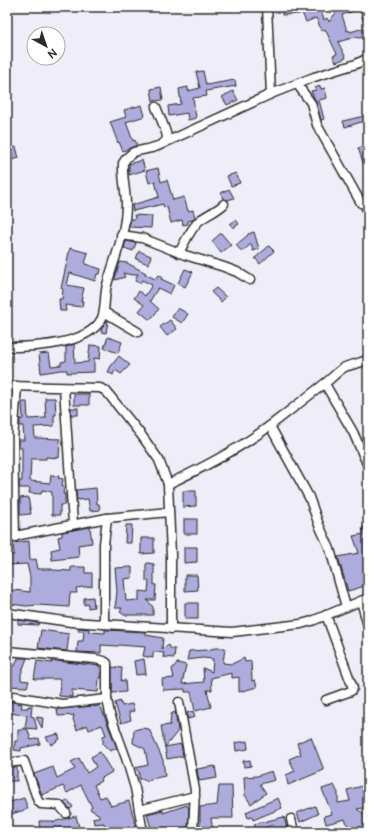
<svg xmlns="http://www.w3.org/2000/svg" width="375" height="839" font-family="'Architects Daughter',sans-serif">
<rect width="100%" height="100%" fill="#efeef8"/>
<filter id="ink" filterUnits="userSpaceOnUse"><feTurbulence type="fractalNoise" baseFrequency=".025" numOctaves="2"/><feDisplacementMap in="SourceGraphic" scale="8" xChannelSelector="R" yChannelSelector="G"/><feConvolveMatrix kernelMatrix="1 2 1 2 8 2 1 2 1" color-interpolation-filters="sRGB"/></filter>
<g filter="url(#ink)">
<g fill="#aeacdd" stroke="#2b2b2b">
<path d="M282,7H300V14L282,15Z"/>
<path d="M320,7L324,20L327,18L329,22L338,10L337,7H359V9L342,15L347,31L349,30L350,32L364,28L366,36L359,38L355,37L338,42L346,58L336,62L333,56L337,54L325,29L322,31L316,18L306,22L302,13Z"/>
<path d="M203,71L206,85L235,80L236,86L206,91L207,96L193,98L196,118L188,120L187,113L169,116L168,106L181,104L179,89L188,87V91L200,88L196,72Z"/>
<path d="M320,86L321,89L325,88L327,98L319,100L324,119L321,120L316,102L311,91L316,90L315,88Z"/>
<path d="M161,87L163,100L153,101L151,89Z"/>
<path d="M233,91L238,100L227,105L222,97Z"/>
<path d="M142,105L145,116L126,122L133,141L135,140L137,145L123,151L119,142L118,143L110,122L126,117L124,110Z"/>
<path d="M368,115V120L345,127L343,121Z"/>
<path d="M368,145V164L364,165L358,148Z"/>
<path d="M16,147L19,158L11,160L9,149Z"/>
<path d="M142,160L145,170L129,175V164Z"/>
<path d="M158,168L161,182L167,180L173,200L184,197L188,211L193,210L195,217L192,220L188,221V224L183,225L182,220L171,223L167,207L164,208L163,204L133,211L132,205L159,197L155,181L149,183L146,171Z"/>
<path d="M236,173L240,183L231,186L227,176Z"/>
<path d="M229,189L234,198L228,200L223,199L221,193Z"/>
<path d="M134,215L152,216L151,228L129,227L131,219H135Z"/>
<path d="M236,220L239,224L233,228L230,224Z"/>
<path d="M254,232L259,249L253,251L251,244L242,252L236,245L248,235V234Z"/>
<path d="M221,233L231,245L221,253L212,241Z"/>
<path d="M126,241L136,243L133,251L124,248Z"/>
<path d="M269,246L274,251L260,264L255,258Z"/>
<path d="M70,248L88,253L85,264L101,269L100,274H97L95,281L70,273L67,285L84,288L81,301H83L82,307L65,305L66,311H60L59,299H62L63,289L61,288Z"/>
<path d="M139,251L151,256L148,264L136,259Z"/>
<path d="M120,262L127,263L146,273L145,274L155,279L158,275L162,277L161,279L174,285L170,294L158,288L150,301L159,309L150,320L139,311L144,305L134,298L139,291L145,296L152,285L142,280L140,283L135,281L138,274L132,275L123,273L125,277L115,280V278Z"/>
<path d="M185,269L193,272L185,287L178,283Z"/>
<path d="M216,288L226,297L221,302L211,292Z"/>
<path d="M178,308L188,314L182,323L172,317Z"/>
<path d="M170,320L177,329L167,336L160,327Z"/>
<path d="M106,321H108L106,333L101,332L102,327Z"/>
<path d="M108,337L122,342L118,353L104,348Z"/>
<path d="M74,344L75,363L88,362L90,345L101,346L100,359L94,358V372L67,373V370H61L41,373L39,354L49,353L51,366L61,365V362L66,361V347Z"/>
<path d="M119,356L130,365L121,374L115,370L113,375L108,372L111,366Z"/>
<rect x="74" y="394" width="15" height="11"/>
<path d="M45,398H55L56,415H54V426L34,427L35,438L60,439L59,458L46,457V459H31L30,481L50,483L51,475L59,476L58,478L63,479L62,486L64,487L63,494H65V505H60V515H52V492L42,490L41,494L29,493L30,488H19V481H22V448H19V440H24L23,426H20V419H23L22,402H27L28,419L46,418Z"/>
<rect x="71" y="408" width="7" height="7"/>
<path d="M96,488L97,504H99L100,510L90,511L88,499L77,500L76,490Z"/>
<path d="M183,491H196V506L183,507Z"/>
<path d="M28,497L31,514L20,515V498Z"/>
<rect x="184" y="519" width="13" height="15"/>
<path d="M126,525H132L131,543H125Z"/>
<path d="M368,525V585L348,591L338,557L359,553L353,536L364,534L362,528Z"/>
<path d="M90,527L92,543L78,545L79,557L52,560L51,550L60,548L58,537L62,536V532Z"/>
<path d="M141,538H154V553L141,554Z"/>
<path d="M29,541L30,560L36,559L38,569H52V570L71,571V567H85V573H92V586L76,588L77,593H70L69,607L38,605L26,606L11,604L13,590L30,592V577L27,564L7,565V555H14L13,543Z"/>
<path d="M184,547H197V562L184,563Z"/>
<path d="M148,563L154,564V585H156L155,600H147L153,607V615H124L120,612L122,608H115L117,591L115,568L132,567V578L124,579L126,601L139,600V591L148,592L149,581H146V564Z"/>
<path d="M185,575H197L198,590L185,591Z"/>
<path d="M93,597L94,607L88,608V604L84,605V598Z"/>
<rect x="185" y="603" width="13" height="16"/>
<path d="M18,620L39,623L38,625L18,624Z"/>
<path d="M79,628L89,629V632L105,633V630L146,632V635L163,638L162,649L169,645L171,649H175L174,658L163,657L164,653L153,652V658L143,656L145,647L119,645L118,646L101,645V653L77,652L78,641H83L84,631H78Z"/>
<path d="M41,630L69,634L67,651L38,648Z"/>
<path d="M215,648H225L223,663L232,664L244,658L245,662L251,661L252,681L255,680L257,687L239,692V677L232,678V673L211,678L212,690H207L211,707L195,711L191,692H185V689L163,690L162,679L174,678L172,669L177,663L186,665L182,684L204,682L203,668L212,672L213,659L202,658L187,660L189,651L207,650Z"/>
<path d="M18,658H27L21,674V680L29,681L27,687L7,686V666H15Z"/>
<path d="M144,659L146,674L136,675L134,661Z"/>
<path d="M37,661L52,663V661H57L100,666L101,678H99L98,692L72,690V697L59,696L60,679H34Z"/>
<path d="M112,667L122,668L121,681L125,680L126,692L112,693Z"/>
<path d="M7,701L22,704L21,708H28V706H32L31,716L34,717L37,729L25,728L27,715L7,713Z"/>
<path d="M120,701L122,706L132,704L134,711L129,712L131,720L121,723L115,703Z"/>
<path d="M100,705L117,748L110,751L103,744V736L106,735L102,725L89,730L87,725L77,730L73,719L74,715L58,716L57,709L94,706L95,707Z"/>
<path d="M193,711L195,717L188,719L187,713Z"/>
<path d="M175,712L178,731L165,747L181,744L183,756L167,759L161,726L170,725L171,714Z"/>
<path d="M36,717L43,718L42,728Z"/>
<path d="M23,728L28,730L31,740L39,738L40,744L21,748V751L14,750L15,741H18V730H23Z"/>
<path d="M142,728L149,729L163,760L165,776L151,779L147,781L144,779H139V772L135,768L148,765L145,749L133,743L134,730Z"/>
<path d="M58,734L60,739L51,745L46,737Z"/>
<path d="M311,737L324,770L288,785L286,775L295,771L289,759L301,754L297,743Z"/>
<path d="M247,741L248,749L236,751L235,743Z"/>
<path d="M100,752L112,772L100,779L101,781L94,785L100,798L106,796L111,806L129,801L136,826H134L135,832H105L104,823L94,824L93,818L101,816L90,809L92,807L81,785L67,793L63,786L42,795L34,774L53,767L57,778L75,769L71,762L79,758L87,773L96,767L91,757Z"/>
<path d="M250,760L251,766L244,767L243,761Z"/>
<path d="M215,766L217,778L199,781L197,769Z"/>
<path d="M17,767V781H7V768Z"/>
<path d="M272,771L275,780L260,784L266,793L251,804L245,795L244,777L257,776Z"/>
<path d="M334,785L338,793V803L350,801L347,790L366,785L368,795V807L357,809L368,817V832H350L345,819L326,824L324,816L332,814L322,789Z"/>
<path d="M219,786H232L233,818H211L213,832H200V807L217,805Z"/>
<path d="M24,798L28,809L8,815L7,803Z"/>
<path d="M278,798L282,808L253,820L252,817L248,818L246,812Z"/>
<path d="M68,800L73,807L70,809L64,803Z"/>
<path d="M187,805L189,809L188,827L182,829V832H154L153,828H151L147,814L163,810V813Z"/>
<path d="M315,806L318,814L300,822L297,813Z"/>
<path d="M76,816L79,827L62,831L63,832H40L39,821H54L53,822Z"/>
<path d="M284,817L288,832H275L273,825L256,830L254,824Z"/>
</g>
<g fill="none" stroke-linecap="round" stroke-linejoin="round">
<defs>
<g id="minor">
<path d="M267,7L271,94"/>
<path d="M364,7L368,19"/>
<path d="M297,84L311,103L317,125L361,203"/>
<path d="M164,143L271,94L314,77L356,64L368,58"/>
<path d="M368,203L366,209L368,213"/>
<path d="M121,235L142,238L185,255L224,267L237,272L250,280"/>
<path d="M179,253C185,242 190,229 200,220C208,214 217,211 224,204"/>
<path d="M104,312L138,332"/>
<path d="M7,347C33,347 89,345 102,318C106,308 104,296 107,285C114,259 126,233 126,205C126,191 122,177 123,163C126,158 129,155 134,152C142,149 167,148 167,137C166,129 159,115 156,107"/>
<path d="M325,384L353,432L368,466"/>
<path d="M7,386L100,388L106,391L142,436L159,460L168,484L171,555V629"/>
<path d="M64,388L73,524"/>
<path d="M270,426L309,497L319,525L330,549L346,607"/>
<path d="M168,484C205,467 239,449 271,425C289,411 306,398 324,384C331,379 336,373 343,368C351,364 360,364 368,359"/>
<path d="M15,537L13,440L17,386"/>
<path d="M7,539L20,535L107,518L169,512"/>
<path d="M361,601L368,626"/>
<path d="M7,613L71,622L232,632L301,624L312,621L368,598"/>
<path d="M326,615L353,688L351,691L326,700"/>
<path d="M104,624V544L107,518"/>
<path d="M7,651L95,659L104,661L107,663V699L110,714L127,761L135,788L143,832"/>
<path d="M7,695L62,704L107,699"/>
<path d="M179,702L195,790L193,832"/>
<path d="M7,763L24,761L38,801L41,804L59,805L66,813"/>
<path d="M139,810L195,796"/>
<path d="M291,819L294,832"/>
</g>
</defs>
<use href="#minor" stroke="#2b2b2b" stroke-width="11"/>
<use href="#minor" stroke="#fff" stroke-width="8"/>
</g>
</g>
<rect width="375" height="839" fill="none" stroke="#fff" stroke-width="24"/>
<rect x="12" y="12" width="351" height="815" fill="none" stroke="#2b2b2b" stroke-width="1.5" filter="url(#ink)"/>
<g transform="translate(46 46) rotate(140)"><circle r="19" fill="#ffffff" stroke="#aaaaaa"/>
<path d="M0-3L7 15L0 10L-7 15Z" fill="#2b2b2b"/>
<text y="-6" font-size="11" font-weight="bold" text-anchor="middle" fill="#2b2b2b">N</text>
</g>
</svg>
